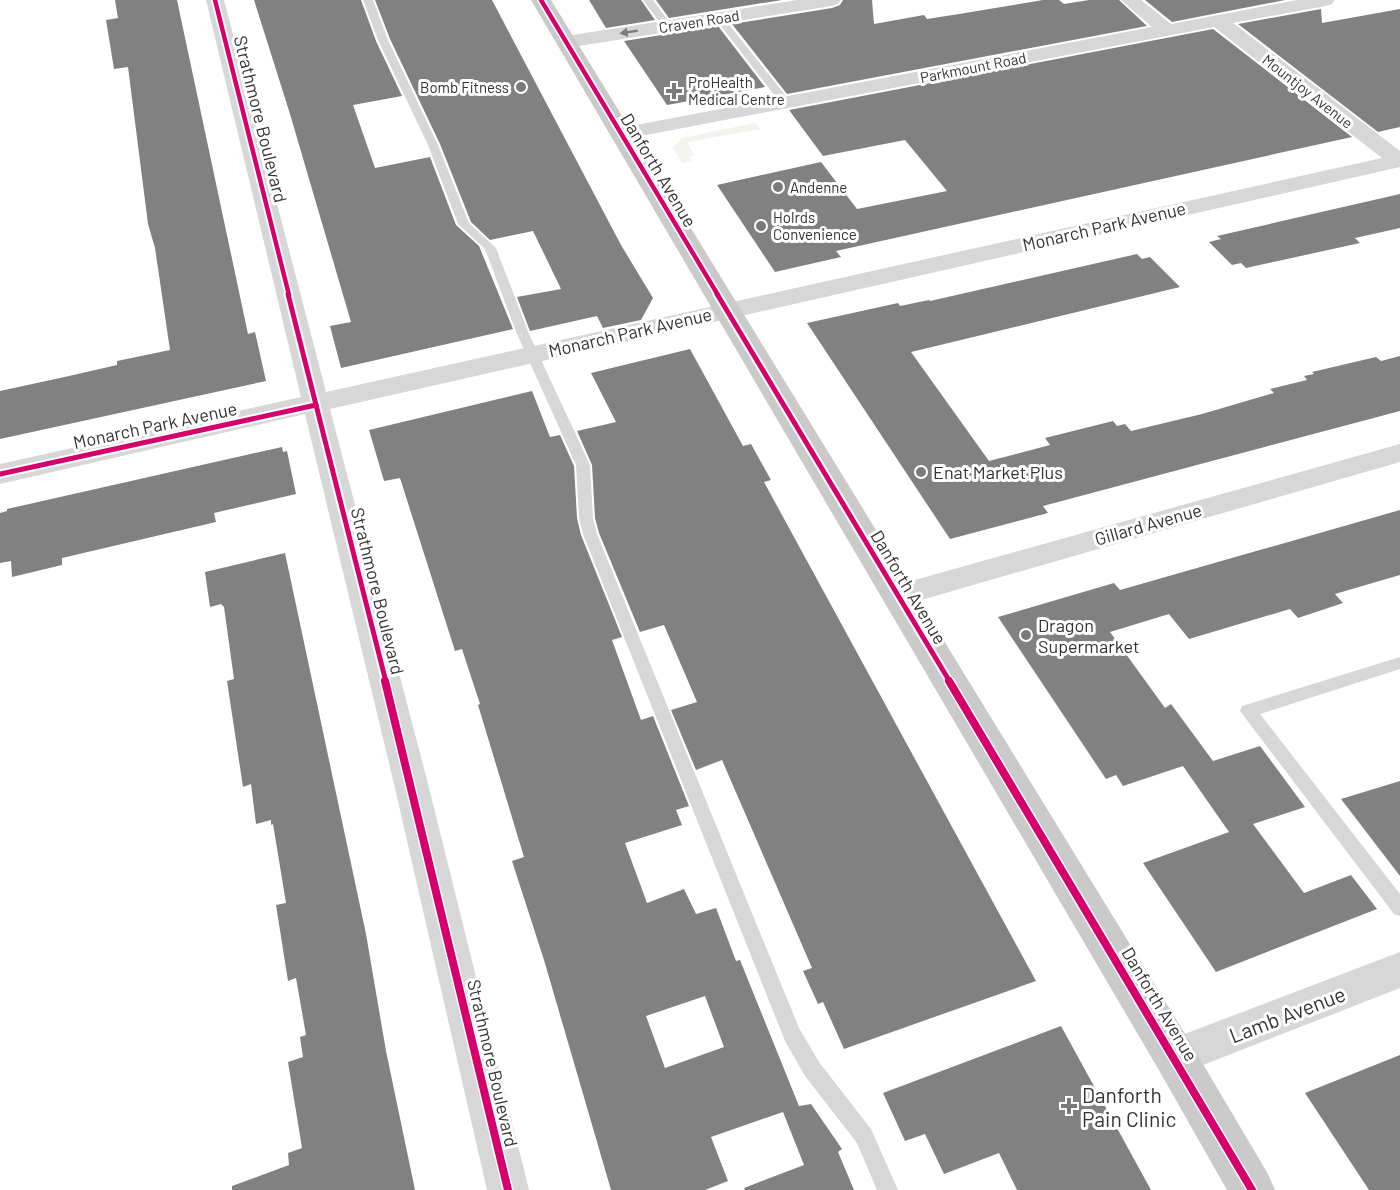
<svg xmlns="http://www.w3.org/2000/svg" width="1400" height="1190" font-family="Barlow,sans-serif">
<rect width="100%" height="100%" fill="#fff"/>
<path fill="#f1f5ed" d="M755,123L761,129L687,142L694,155L689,156L691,161L682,163L673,147L682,138Z"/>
<g fill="#818181" fill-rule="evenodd">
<path d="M115,0H177L248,334L255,332L266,381L0,439V391L69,376L117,365V361L170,350L155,248L148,224L128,67L114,69L106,20L118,18Z"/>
<path d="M254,0H361L376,41L402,96L353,105L375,168L430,157L456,225L479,246L513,329L341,368L330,326L351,322L290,114Z"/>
<path d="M375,0H492L621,245L653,298L641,320L603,328L597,316L530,331L517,297L561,289L533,231L490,240L471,222L440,144L390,39Z"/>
<path d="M589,0H641L655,20L606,28Z"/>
<path d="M656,0H782L669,18Z"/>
<path d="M843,0H872L874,24L924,15L927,19L959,14L1043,0H1059L1064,4L1089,0H1119L1147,26L787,94L732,24L832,8L840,5Z"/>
<path d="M1145,0H1285L1172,22Z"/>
<path d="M1321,9L1322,23L1400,9V127L1378,132L1238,24Z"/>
<path d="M718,26L765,87L667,105L624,41Z"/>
<path d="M1213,29L1352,137L836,251L841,257L775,272L717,185L821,162L857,209L947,191L905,140L823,156L789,110Z"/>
<path d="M1400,194V228L1355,238L1360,243L1246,268L1241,263L1232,265L1209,242L1221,239L1217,236Z"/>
<path d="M1137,254L1142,259L1150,257L1180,287L911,352L989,461L1050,445L1045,438L1113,421L1117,426L1125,424L1131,431L1202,414L1274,393L1270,389L1307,380L1304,376L1314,374L1312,372L1376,357L1381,361L1400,356V411L1043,506L1048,513L950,539L807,323L898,303L900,306L929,300L930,301Z"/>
<path d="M690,349L743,446L751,444L771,480L764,482L1036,981L844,1049L823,1002L818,1004L803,971L812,968L722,760L696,770L671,710L697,702L664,625L640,632L599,533L595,518L592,465L577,431L616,422L591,373Z"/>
<path d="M532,391L550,437L560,435L574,466L577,518L581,535L622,637L612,640L641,720L653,716L689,806L676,810L682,825L625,843L647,903L684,889L696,914L716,908L736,961L740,960L799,1106L811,1104L842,1149L838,1152L854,1190H745L744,1188L804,1165L783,1112L711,1137L728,1181L705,1190H611L544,960L512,861L524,857L478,705L480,704L462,649L455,651L400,478L384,481L369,430ZM705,996L724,1047L665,1068L646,1016Z"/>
<path d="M282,447L283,452L287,451L296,494L214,513L216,522L62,558V565L12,577L11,561L0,563V513L7,511V509Z"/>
<path d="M1400,510V575L1335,594L1343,603L1298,618L1290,609L1189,639L1169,614L1110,632L1165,708L1171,704L1213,761L1260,746L1305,807L1253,824L1304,893L1351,875L1377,909L1216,972L1143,863L1229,832L1183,766L1123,786L1116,775L1106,779L998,617L1114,583L1120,590Z"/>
<path d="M285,553L366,934L386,1051L415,1190H232V1186L289,1165L288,1153L302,1148L288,1062L303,1057L300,1037L306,1035L296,978L288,981L276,905L286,903L273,824L271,825V820L256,824L251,784L243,787L227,681L234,679L224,607L221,604L210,607L205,572Z"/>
<path d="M1400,781V876L1341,799Z"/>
<path d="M1061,1026L1151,1190H1017L999,1153L944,1174L925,1134L905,1141L883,1093Z"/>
<path d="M1400,1055V1190H1369L1305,1093Z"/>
</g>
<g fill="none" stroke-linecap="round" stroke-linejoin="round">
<g fill="#d7d7d7" fill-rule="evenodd">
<path d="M363,0H373L388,40L438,145L469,223L496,248L529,334L590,465L593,518L597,534L799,1028L819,1062L871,1129L898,1190H877L857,1143L805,1076L785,1041L583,534L579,518L576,465L517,334L485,249L458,224L428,145L378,40Z"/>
<path d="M643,0H653L672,26L670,28H664Z"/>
<path d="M717,17H723L790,101V105H782L717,21Z"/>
<path d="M1400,657V669L1260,714L1400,894V916L1394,914L1240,711L1242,706Z"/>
</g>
<g fill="#d7d7d7" fill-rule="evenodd">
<path d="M206,0H224L326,392L1382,158L1214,27L620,140L613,138L610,134L613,130L620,128L1152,27L1121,0H1141L1171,24L1297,0H1335L1332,4L1326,6L1233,23L1400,151V167L330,409L428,784L529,1190H487L394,784L305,414L0,484V464L301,397Z"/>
<path d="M797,0H841L838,4L832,6L566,48L559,46L556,42L559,38L566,36Z"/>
<path d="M1400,444V462L897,607L886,604L882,596L886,588L897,585Z"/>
<path d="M1400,952V988L1175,1076L1161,1071L1155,1057L1161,1043Z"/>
</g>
<path fill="#cacaca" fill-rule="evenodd" d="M531,0H551L1190,1042L1268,1174L1275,1190H1227L1160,1072Z"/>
<defs>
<g id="cycleway-far2">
<path d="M215,0L289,295"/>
<path d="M541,0L718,295"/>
</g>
<g id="cycleway-far1">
<path d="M288,294L386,682"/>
<path d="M717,294L950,682"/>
<path d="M0,474L316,405"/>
</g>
<g id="cycleway">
<path d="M385,681L508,1190"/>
<path d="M949,681L1252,1190"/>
</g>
</defs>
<use href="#cycleway-far2" stroke="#fff" stroke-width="8"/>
<use href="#cycleway-far1" stroke="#fff" stroke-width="9"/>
<use href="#cycleway" stroke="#fff" stroke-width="11"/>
<use href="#cycleway-far2" stroke="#d6006c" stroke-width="4.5"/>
<use href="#cycleway-far1" stroke="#d6006c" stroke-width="5"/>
<use href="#cycleway" stroke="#d6006c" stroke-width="8"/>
</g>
<defs><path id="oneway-solid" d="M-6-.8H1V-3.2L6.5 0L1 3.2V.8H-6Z" transform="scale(1.5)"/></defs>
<use fill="#7d7d7d" href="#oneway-solid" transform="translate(629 32) rotate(171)"/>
<g fill="#7a7a7a" stroke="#fff" stroke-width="2">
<circle cx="521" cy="87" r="6"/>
<path d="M671 82h6v6h6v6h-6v6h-6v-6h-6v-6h6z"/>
<circle cx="778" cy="187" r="6"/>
<circle cx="761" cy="226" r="6"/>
<circle cx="921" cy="472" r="6"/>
<circle cx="1026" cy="635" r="6"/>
<path d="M1066 1097h6v6h6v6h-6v6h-6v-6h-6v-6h6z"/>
</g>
<g text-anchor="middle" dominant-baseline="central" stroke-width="6" stroke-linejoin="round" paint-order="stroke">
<g font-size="15" fill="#333" stroke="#fff">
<text transform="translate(699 21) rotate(-9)">Craven Road</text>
<text transform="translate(973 67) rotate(-11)">Parkmount Road</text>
<text transform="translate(1308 91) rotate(38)">Mountjoy Avenue</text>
</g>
<g font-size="15" fill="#333" stroke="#fff" text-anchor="start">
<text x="688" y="82">ProHealth<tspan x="688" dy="17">Medical Centre</tspan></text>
<text x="509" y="87" text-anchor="end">Bomb Fitness</text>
<text x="790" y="187">Andenne</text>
<text x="773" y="217">Holrds<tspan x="773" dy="17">Convenience</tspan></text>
</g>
<g font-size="18" fill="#333" stroke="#fff">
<text transform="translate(261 119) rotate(76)">Strathmore Boulevard</text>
<text transform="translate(659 170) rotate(59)">Danforth Avenue</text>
<text transform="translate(1104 226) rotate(-13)">Monarch Park Avenue</text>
<text transform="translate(630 332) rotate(-13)">Monarch Park Avenue</text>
<text transform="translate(155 425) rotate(-12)">Monarch Park Avenue</text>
<text transform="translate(1148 524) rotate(-16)">Gillard Avenue</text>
<text transform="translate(909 587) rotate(59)">Danforth Avenue</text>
<text transform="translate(378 591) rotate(76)">Strathmore Boulevard</text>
<text transform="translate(1160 1004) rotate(59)">Danforth Avenue</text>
<text transform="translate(493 1063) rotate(77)">Strathmore Boulevard</text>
</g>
<g font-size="18" fill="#333" stroke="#fff" text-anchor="start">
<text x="933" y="472">Enat Market Plus</text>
<text x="1038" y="625">Dragon<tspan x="1038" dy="21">Supermarket</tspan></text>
</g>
<g font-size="21" fill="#333" stroke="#fff">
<text transform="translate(1287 1014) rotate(-21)">Lamb Avenue</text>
</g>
<g font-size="21" fill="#333" stroke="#fff" text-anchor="start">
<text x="1082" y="1094">Danforth<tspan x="1082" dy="24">Pain Clinic</tspan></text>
</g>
</g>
</svg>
